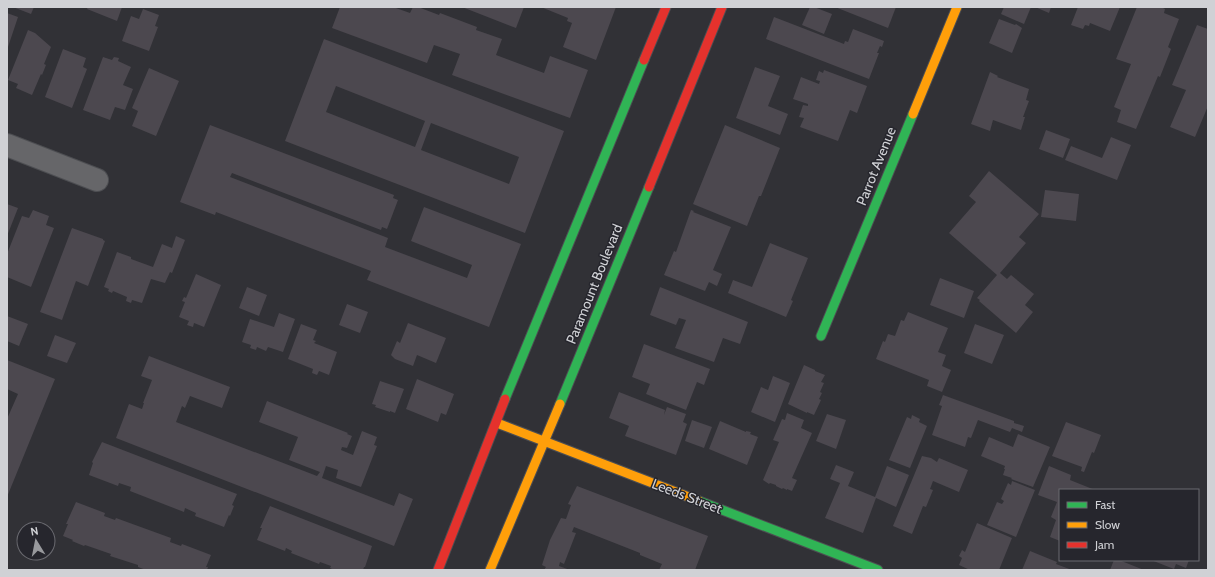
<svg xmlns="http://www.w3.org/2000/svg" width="1215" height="577" font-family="Cabin,sans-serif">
<rect width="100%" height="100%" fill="#313136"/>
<g fill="#4c484f" fill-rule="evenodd">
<path d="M13,7H34L31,14Z"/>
<path d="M88,7H122L117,21L87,9Z"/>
<path d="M340,7H393L410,13L413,7H418L439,15L440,13L477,27L476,30L502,39L496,55L544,73L550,56L588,70L570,118L452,75L460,54L434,45L427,63L332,28Z"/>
<path d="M462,7H524L516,28Z"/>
<path d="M541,7H616L596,60L563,47L572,23L567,21L568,18Z"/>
<path d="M810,7H814L832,14L824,34L802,25Z"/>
<path d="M835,7H896L888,28Z"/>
<path d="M1004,7H1031L1024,24L1001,14Z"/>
<path d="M1035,7H1051L1049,13Z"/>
<path d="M1078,7H1120L1110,31L1090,23L1089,26L1085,25L1083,29L1071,25Z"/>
<path d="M1137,7H1161L1165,9L1164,13L1179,19L1168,47L1171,49L1160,77L1158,76L1136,129L1117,122L1121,110L1114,107L1131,64L1116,59Z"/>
<path d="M143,9L159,15L155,26L158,27L149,51L122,41L131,16L139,19Z"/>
<path d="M7,13L18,17L7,50Z"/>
<path d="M774,17L844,44L845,41L848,42L853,29L884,41L882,47L880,46L877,53H879L869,79L766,39Z"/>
<path d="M999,19L1015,25L1016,24L1022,28L1012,53L989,43Z"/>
<path d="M1197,25L1208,29V106L1195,137L1170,127L1186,90L1172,85Z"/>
<path d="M28,30L35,33L51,47L44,64L46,65L42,75L41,74L32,95L16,88L18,84L8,80Z"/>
<path d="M324,39L564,131L525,233L285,141ZM336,86L425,121L415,147L326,112ZM431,123L519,157L509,184L421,150Z"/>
<path d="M63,49L86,58L83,67L87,69L72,108L45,97Z"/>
<path d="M103,57L112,60L114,57L119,58L118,61L131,67L123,85L133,89L125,110L115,107L110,120L83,110Z"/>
<path d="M755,67L780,76L768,106L788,114L780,135L736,118Z"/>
<path d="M149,68L179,81L156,136L132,126L138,111L132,108Z"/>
<path d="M824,70L867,86L857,113L850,110L838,141L800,127L804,118L799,117L803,105L808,106V104L793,99L801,77L819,84L820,81L816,80L819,71L823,73Z"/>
<path d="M990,72L998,76L997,77L1029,89L1026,100L1029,101L1023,117H1025L1021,130L993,120L990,131L971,124Z"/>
<path d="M210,125L394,195L393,198L398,200L387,229L382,227L381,230L232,173L230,177L388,238L385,247L467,278L472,265L411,241L424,207L521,244L489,327L367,280L371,271L216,212L215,215L180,202Z"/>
<path d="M725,125L780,148L761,196H759L747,226L693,204Z"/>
<path d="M1046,130L1070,139L1063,158L1039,149Z"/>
<path d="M1111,137L1131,145L1117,180L1065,160L1071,146L1102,158Z"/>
<path d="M989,171L1039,214L1019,237L1026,243L1000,273L1007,279L1011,275L1034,294L1025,305L1033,312L1016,333L979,301L980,300L977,298L997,275L949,233L976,202L969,196Z"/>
<path d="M1045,190L1079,194L1076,221L1041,217Z"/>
<path d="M7,204L18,208L7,236Z"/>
<path d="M33,210L49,216L46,225L54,228L31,287L7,277V254L22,216L29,218Z"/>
<path d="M691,210L694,211L693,212L731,227L713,270L722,274L717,286L709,282L705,291L664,275L674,251L676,252Z"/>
<path d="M72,228L103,239V240L105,241L88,286L76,281L62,320L40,312Z"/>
<path d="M176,236L185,240L172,273L170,272L165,283L151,279L142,303L132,300L131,303L126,301L127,297L113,291L112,293L108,291L109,289L104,287L117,252L131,257V259L153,267L162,244L172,248Z"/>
<path d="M770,243L808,258L791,300L793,301L786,317L728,293L733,280L752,287Z"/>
<path d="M196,274L221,285L204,327L194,323L193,327L187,325L189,321L179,317L185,302L182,301L184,297L186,298Z"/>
<path d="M940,278L974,291L964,318L930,305Z"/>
<path d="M247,287L267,295L259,316L239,308Z"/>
<path d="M660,287L748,322L740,344L723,338L714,362L675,348L686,320L679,318L676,325L650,315Z"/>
<path d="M347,304L368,312L360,333L339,325Z"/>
<path d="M908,312L948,328L938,352L946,355L942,366L951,370L942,392L927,386L929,380L876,359L883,341L885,342L888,334L895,336L901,320L904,321Z"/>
<path d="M279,313L295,319L283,352L268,347L266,351L257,347L256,350L250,348L251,345L242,342L250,319L274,327Z"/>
<path d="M7,316L28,324L19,346L7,341Z"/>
<path d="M408,323L446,338L436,363L417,355L413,366L395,359L391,355L397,341L400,343Z"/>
<path d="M301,324L317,330L313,340L316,341L314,343L337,352L329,375L319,371L317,375L312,373L313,369L288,359Z"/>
<path d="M975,324L1004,335L992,364L964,353Z"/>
<path d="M55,335L76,343L67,363L47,356Z"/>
<path d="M644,344L710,369L704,385L697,382L686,410L646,394L650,384L632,377Z"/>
<path d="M149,356L230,387L222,408L190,396L185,408L182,406L176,422L317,476L320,472L289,460L298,437L259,422L267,401L348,433L347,434L352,436L347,448L342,447L341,450L353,455L362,431L377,437L374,445L377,446L361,487L336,478L338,470L326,466L322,478L394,506L399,493L413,499L394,546L116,438L129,404L142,409L144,403H143L152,380L141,376Z"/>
<path d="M7,360L55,379L7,497V419L18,394L7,389Z"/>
<path d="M804,365L815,370V371L825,375L821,382L824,383L820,392L822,393L819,399L821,400L814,415L807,412V413L788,404Z"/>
<path d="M773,376L790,383L775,422L751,412L761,387L768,390Z"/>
<path d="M417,379L454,394L446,415L441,413L438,422L406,409Z"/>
<path d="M380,381L404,389L395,413L390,411V412L375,407L376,405L372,404Z"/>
<path d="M619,392L665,410L664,415L667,407L686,414L683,422L687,424L676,455L625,436L629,426L609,418Z"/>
<path d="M943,395L1014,421V423L1024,426L1022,432L1012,428L1010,432L978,420L971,438L968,437L965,447L932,435L942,406L939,405Z"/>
<path d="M787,413L804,420L801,428L812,433L792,478L797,480L792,491L787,489V490L783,488L782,489L776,486V485L770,483L769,484L763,480L779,442L773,440L782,419L785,420Z"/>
<path d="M827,414L846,420L836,449L816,441Z"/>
<path d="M912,415L920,419L919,422L927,426L910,468L889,460L907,417L911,419Z"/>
<path d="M692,420L712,427L704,448L685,441Z"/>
<path d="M720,421L746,432V431L751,432L750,434L758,437L747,465L709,449Z"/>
<path d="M1066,422L1101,435L1094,453L1092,452L1084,472L1081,471L1082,467L1052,456Z"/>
<path d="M1018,434L1050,447L1033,487L1011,479L1012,478L1003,475L1005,469H1004L1005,466L981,456L989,437L1013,447Z"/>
<path d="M102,442L237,494L232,505L234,506L230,516L229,515L224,527L195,516L196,513L185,508L184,512L130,491L131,487L119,483L118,486L89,475L93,463L92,462Z"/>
<path d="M922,456L931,458L937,462L939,458L968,470L959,492L933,481L930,489L933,490L926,507L923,506L912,534L893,526Z"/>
<path d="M836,465L854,472L848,486L875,497L887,466L909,475L896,507L876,498L863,533L825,518L840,483L830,479Z"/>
<path d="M1049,466L1071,475L1070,480L1095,490H1060V541L1050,537L1056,520L1051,517L1057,502L1038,495Z"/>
<path d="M1012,481L1035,490L1016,537L987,525L997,502L1002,504L1004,501L1001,499L1008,483L1011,485Z"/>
<path d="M577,486L708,536L695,570H659L662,564L640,555V553L574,527L572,532L576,533L564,564L560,562L559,566L570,570H544L546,567L542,565L550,540L561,518L566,519L571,505L568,504Z"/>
<path d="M76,502L105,513L104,516L115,520L116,518L171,538L170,542L181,546L182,544L211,555L206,567H208L207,570H146L138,567V565L110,556L111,554L85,545L84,546L72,541L73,540L63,536L68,524H66Z"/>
<path d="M270,506L372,546L365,567H364L363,570H334L330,568L331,566L320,562L319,564L291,553L292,551L286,548L285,551L257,540L262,528H260Z"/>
<path d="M977,523L1012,538L999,570H970L959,565L962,558L959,556L962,550L965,552Z"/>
<path d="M1030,551L1057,562L1056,564L1072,570H1022Z"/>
<path d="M1114,560H1119L1144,570H1110Z"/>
<path d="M1151,560H1189L1186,568L1176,564L1174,569Z"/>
</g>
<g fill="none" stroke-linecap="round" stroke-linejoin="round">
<defs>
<path id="street" d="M7,145L97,180"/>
<g id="fast">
<path d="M821,336L913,114"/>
<path d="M505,399L644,60"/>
<path d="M560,404L649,187"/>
<path d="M699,501L878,570"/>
</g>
<g id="slow">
<path d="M913,114L957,7"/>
<path d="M497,423L699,501"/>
<path d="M490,570L560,404"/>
</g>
<g id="jam">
<path d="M644,60L666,7"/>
<path d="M649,187L722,7"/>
<path d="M438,570L505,399"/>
</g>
</defs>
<use href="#street" stroke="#4d4e52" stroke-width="24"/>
<use href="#fast" stroke="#4d4e52" stroke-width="11"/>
<use href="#slow" stroke="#4d4e52" stroke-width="11"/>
<use href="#jam" stroke="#4d4e52" stroke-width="11"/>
<use href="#street" stroke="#666669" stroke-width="22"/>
<use href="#fast" stroke="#30b455" stroke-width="9"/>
<use href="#slow" stroke="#ff9f0a" stroke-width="9"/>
<use href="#jam" stroke="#e5322d" stroke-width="9"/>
</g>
<g text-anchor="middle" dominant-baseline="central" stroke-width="3" stroke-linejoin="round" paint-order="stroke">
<g font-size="14" fill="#d0d1d5" stroke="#26262d">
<text transform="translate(876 166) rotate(-68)">Parrot Avenue</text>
<text transform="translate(594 284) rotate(-68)">Paramount Boulevard</text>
<text transform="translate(687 496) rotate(21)">Leeds Street</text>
</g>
</g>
<rect width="1215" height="577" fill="none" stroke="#d0d1d5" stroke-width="16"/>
<rect x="1059" y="489" width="140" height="72" fill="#26262d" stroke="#6a6a70"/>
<rect x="1067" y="502" width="20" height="6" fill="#30b455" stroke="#6a6a70"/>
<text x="1095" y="509" font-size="12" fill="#d0d1d5">Fast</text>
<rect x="1067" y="522" width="20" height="6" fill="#ff9f0a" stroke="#6a6a70"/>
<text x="1095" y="529" font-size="12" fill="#d0d1d5">Slow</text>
<rect x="1067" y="542" width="20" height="6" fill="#e5322d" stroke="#6a6a70"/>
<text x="1095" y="549" font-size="12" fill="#d0d1d5">Jam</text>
<g transform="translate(36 541) rotate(350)"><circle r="19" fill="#26262d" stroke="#6a6a70"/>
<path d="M0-3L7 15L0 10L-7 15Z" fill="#98999d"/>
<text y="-6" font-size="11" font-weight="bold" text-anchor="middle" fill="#d0d1d5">N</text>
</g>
</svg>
